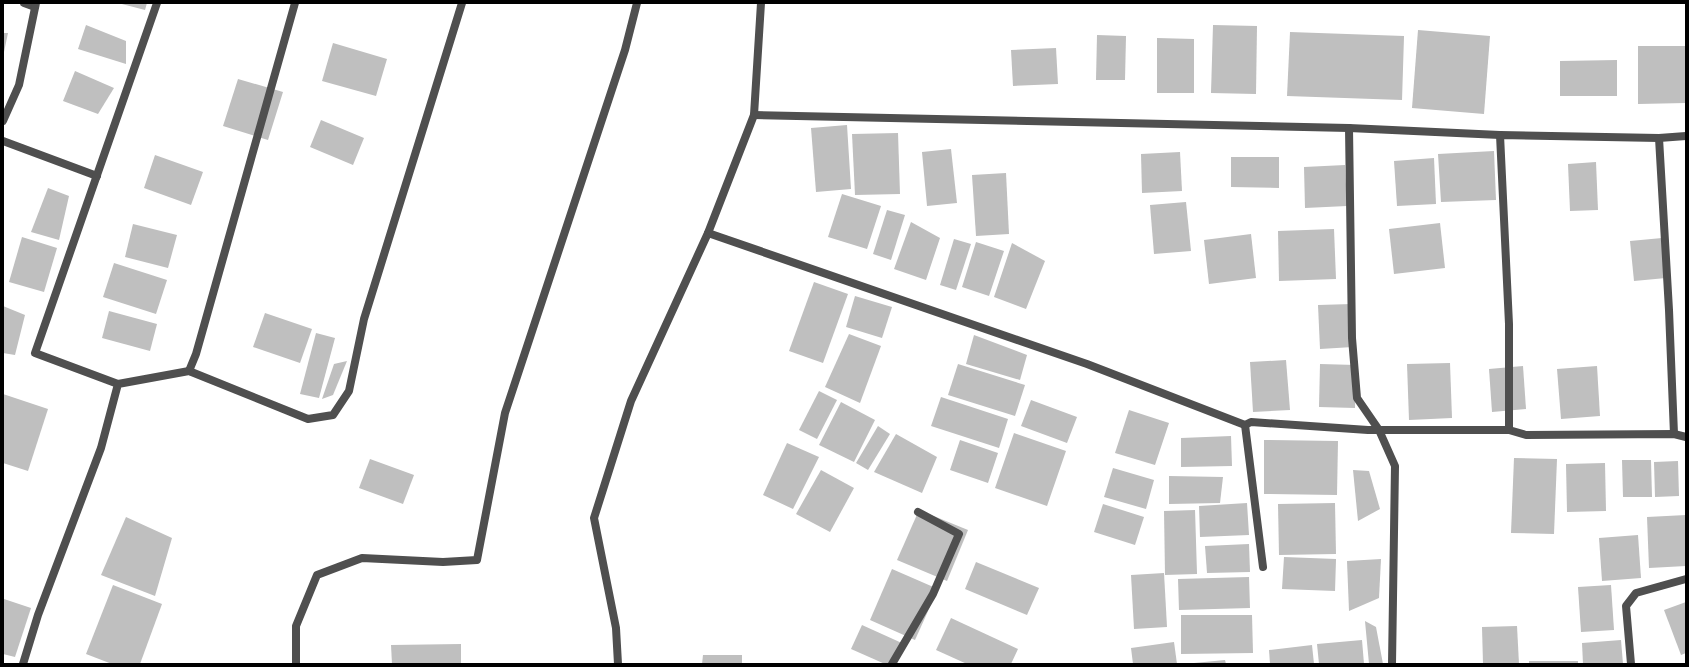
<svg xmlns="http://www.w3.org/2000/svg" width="1689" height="667" font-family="'Nunito Sans',sans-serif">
<rect width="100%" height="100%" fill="#fff"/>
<g fill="#bfbfbf">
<path d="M118,3H147L145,10Z"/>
<path d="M86,25L126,41V64L78,49Z"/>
<path d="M1213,25L1257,26L1256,94L1211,93Z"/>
<path d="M1418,30L1490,36L1484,114L1412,108Z"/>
<path d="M1290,32L1404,36L1402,100L1287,96Z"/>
<path d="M3,33H8L4,52H3Z"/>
<path d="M1097,35L1126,36L1125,80H1096Z"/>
<path d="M1157,38L1194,39V93H1157Z"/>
<path d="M333,43L387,59L376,96L322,81Z"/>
<path d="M1638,46H1686V103L1638,104Z"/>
<path d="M1056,48L1058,84L1013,86L1011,50Z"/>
<path d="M1617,60V96H1560V61Z"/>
<path d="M75,71L114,88L98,114L63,101Z"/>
<path d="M238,79L283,92L268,140L223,126Z"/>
<path d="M321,120L364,138L353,165L310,147Z"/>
<path d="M847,125L851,189L816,192L811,128Z"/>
<path d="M898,133L900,194L855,195L852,134Z"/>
<path d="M951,149L957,203L927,206L922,152Z"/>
<path d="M1494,151L1496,200L1441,202L1438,154Z"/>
<path d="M1180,152L1182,191L1142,193L1141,154Z"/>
<path d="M155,155L203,172L191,205L144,188Z"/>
<path d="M1231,157H1279V188L1231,187Z"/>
<path d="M1434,158L1436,204L1397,206L1394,161Z"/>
<path d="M1596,162L1598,210L1570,211L1568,164Z"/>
<path d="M1345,165L1347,206L1305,208L1304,167Z"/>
<path d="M1006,173L1009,234L976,236L972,175Z"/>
<path d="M48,188L69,196L59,240L31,232Z"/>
<path d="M842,194L881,206L867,249L828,237Z"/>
<path d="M1186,202L1191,251L1154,254L1150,205Z"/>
<path d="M887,210L905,215L891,260L873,254Z"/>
<path d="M911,222L940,238L926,280L894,269Z"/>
<path d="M1440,223L1445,268L1394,274L1389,229Z"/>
<path d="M133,224L177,235L168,268L125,257Z"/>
<path d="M1334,229L1336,279L1279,281L1278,231Z"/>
<path d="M1251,234L1256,278L1209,284L1204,240Z"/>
<path d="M22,237L57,248L44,292L9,282Z"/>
<path d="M1662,238L1666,278L1634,281L1630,241Z"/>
<path d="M954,239L971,244L956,290L940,285Z"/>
<path d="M976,242L1004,251L989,296L962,287Z"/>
<path d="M1012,243L1045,261L1026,309L994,297Z"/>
<path d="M114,263L167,280L156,314L103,297Z"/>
<path d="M814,282L848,294L823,363L789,351Z"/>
<path d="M855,296L892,307L882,338L846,327Z"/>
<path d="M1352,304L1353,347L1320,349L1318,305Z"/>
<path d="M3,306L25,315L15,355L3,353Z"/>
<path d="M109,311L157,324L150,351L102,338Z"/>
<path d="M265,313L312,329L300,363L253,347Z"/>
<path d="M316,333L335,338L319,398L300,394Z"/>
<path d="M849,334L881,346L860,403L825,387Z"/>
<path d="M974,335L1027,355L1020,380L966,364Z"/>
<path d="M1286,360L1290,410L1253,412L1250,362Z"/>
<path d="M347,361L333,395L322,399L334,364Z"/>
<path d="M1450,363L1452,418L1409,420L1407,364Z"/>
<path d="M958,364L1025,385L1015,416L948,395Z"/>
<path d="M1320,364L1356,365L1355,408L1319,407Z"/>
<path d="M1523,366L1526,409L1492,412L1489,369Z"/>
<path d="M1597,366L1600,416L1561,419L1557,369Z"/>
<path d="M819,391L837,400L817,439L799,430Z"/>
<path d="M3,394L48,409L28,471L3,463Z"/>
<path d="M941,397L1008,419L999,448L931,426Z"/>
<path d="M1031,400L1077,417L1067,443L1021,426Z"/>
<path d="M841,402L875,420L854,462L819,445Z"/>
<path d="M1129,410L1169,423L1155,465L1115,453Z"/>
<path d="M878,426L890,434L868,470L856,463Z"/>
<path d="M1014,433L1066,451L1047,506L995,488Z"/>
<path d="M896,434L937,457L922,493L874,472Z"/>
<path d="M1231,436L1232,466L1181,467V438Z"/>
<path d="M960,440L998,453L988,483L950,470Z"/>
<path d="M1264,440L1338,441L1337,495L1264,494Z"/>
<path d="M787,443L819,457L793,509L763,495Z"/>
<path d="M1514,458L1557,459L1554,534L1511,533Z"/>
<path d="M370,459L414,475L403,504L359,488Z"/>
<path d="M1622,460H1651L1652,497H1623Z"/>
<path d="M1678,461L1679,496L1655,497L1654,462Z"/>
<path d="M1605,463L1606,511L1567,512L1566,464Z"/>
<path d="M1113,468L1154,480L1146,509L1104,497Z"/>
<path d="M821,470L854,488L830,532L796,514Z"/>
<path d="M1353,470L1369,471L1380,509L1358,521Z"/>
<path d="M1169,476L1223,477L1220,503L1169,504Z"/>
<path d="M1247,503L1249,535L1200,537L1199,506Z"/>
<path d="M1335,503L1336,554L1279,555L1278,504Z"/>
<path d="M1103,504L1144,517L1135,545L1094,532Z"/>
<path d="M919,510L968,530L947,581L897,560Z"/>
<path d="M1195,510L1197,574L1165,575L1164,511Z"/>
<path d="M1686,515V566L1649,568L1647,517Z"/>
<path d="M126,517L172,538L155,596L101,575Z"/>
<path d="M1638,535L1641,578L1602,581L1599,538Z"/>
<path d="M1249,544L1250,572L1207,573L1205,546Z"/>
<path d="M1284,557L1336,559L1335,591L1282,589Z"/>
<path d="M1381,559L1379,598L1349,611L1347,561Z"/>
<path d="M976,562L1039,588L1027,615L965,589Z"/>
<path d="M892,569L938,589L915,640L870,620Z"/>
<path d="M1164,573L1167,627L1134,629L1131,575Z"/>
<path d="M1249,577L1250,608L1179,610L1178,579Z"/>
<path d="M113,585L162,604L140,664H112L86,654Z"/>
<path d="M1611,585L1614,630L1581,632L1578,587Z"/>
<path d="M4,599L31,608L15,657L3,654Z"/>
<path d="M1686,602V653L1681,655L1664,610Z"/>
<path d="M1181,615H1252L1253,653L1181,654Z"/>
<path d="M951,618L1018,649L1011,664H967L936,650Z"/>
<path d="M1365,621L1376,627L1383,664H1369Z"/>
<path d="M862,625L904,644L895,664H885L851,649Z"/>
<path d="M1517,626L1519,664H1483L1482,627Z"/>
<path d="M1362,640L1364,664H1319L1317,644Z"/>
<path d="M1621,640L1623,664H1583L1582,643Z"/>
<path d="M1174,642L1177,664H1133L1131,648Z"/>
<path d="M461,644V664H392L391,645Z"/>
<path d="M1312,645L1314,664H1270L1269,650Z"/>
<path d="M703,655H742V664H702Z"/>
<path d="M1225,660L1226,664H1194V663Z"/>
<rect x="1529" y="661" width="49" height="3"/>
</g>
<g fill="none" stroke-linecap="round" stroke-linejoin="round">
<g stroke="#4f4f4f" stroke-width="8">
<path d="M24,3L35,7"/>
<path d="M754,115L1349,128L1500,135"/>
<path d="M3,121L19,85L36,3"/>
<path d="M1349,128L1352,338L1357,398L1379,430L1395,466L1392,664"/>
<path d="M1659,138L1669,310L1674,434"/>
<path d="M3,141L97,176"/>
<path d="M708,233L1087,364L1245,425"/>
<path d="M189,371L196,354L295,3"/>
<path d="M118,384L35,353L157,3"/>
<path d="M1245,425L1251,422L1368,430H1509L1526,435L1674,434L1686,437"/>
<path d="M1245,425L1263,567"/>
<path d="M1509,430V324L1500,135L1659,138L1686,136"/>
<path d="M23,664L38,615L101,448L118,384L189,371L308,419L333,415L349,391L364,319L462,3"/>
<path d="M296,664V626L317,575L362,558L443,562L477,560L505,413L625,50L637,3"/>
<path d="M618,664L616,628L594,518L631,401L708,233L754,115L761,3"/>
<path d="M892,664L933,594L959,534L918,512"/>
<path d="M1631,664L1626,606L1636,593L1686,579"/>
</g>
</g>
<rect width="1689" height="667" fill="none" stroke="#000000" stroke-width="8"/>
</svg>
